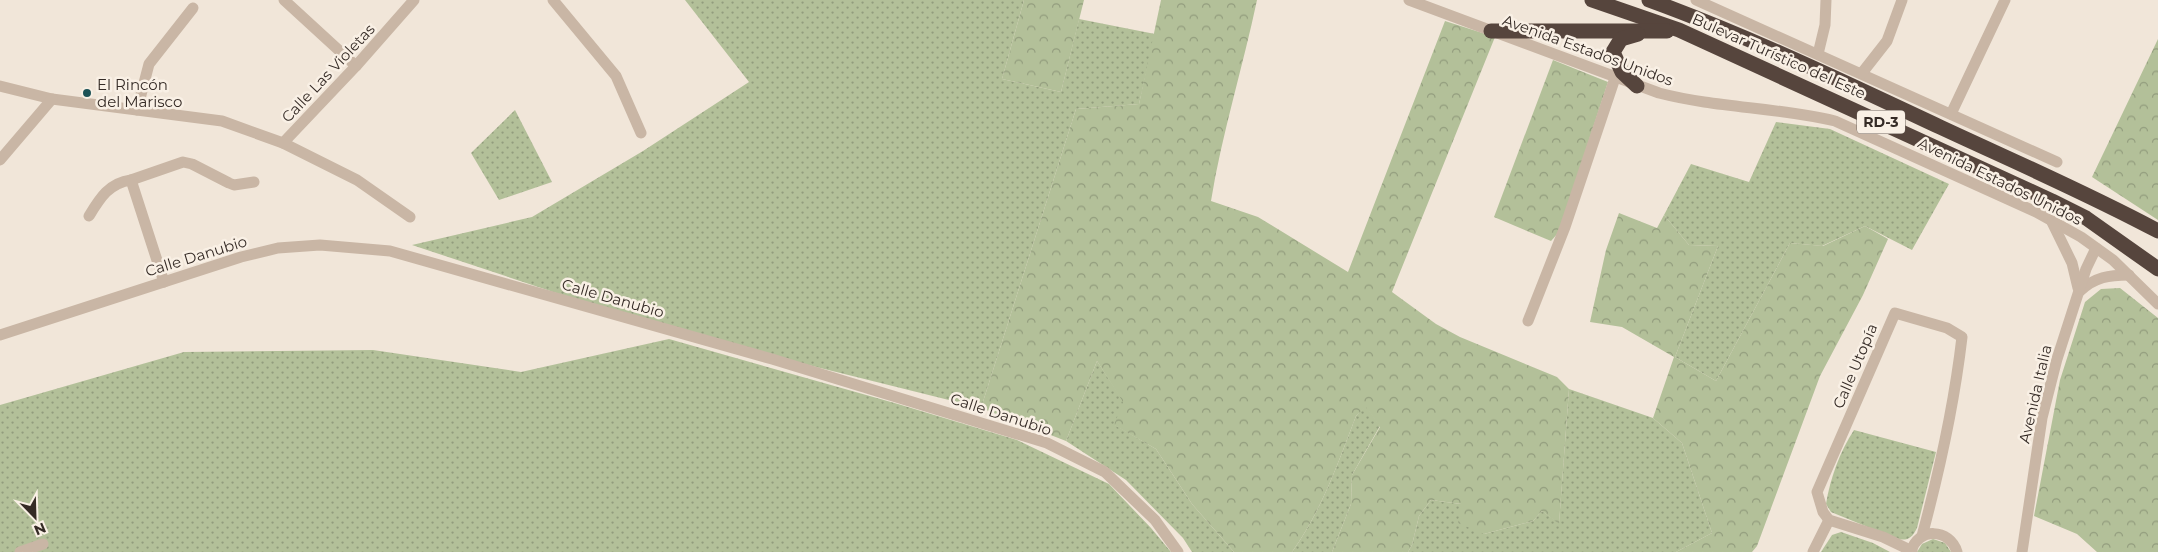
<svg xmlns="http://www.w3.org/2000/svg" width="2158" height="552" font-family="Montserrat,sans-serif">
<defs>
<pattern id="grass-dots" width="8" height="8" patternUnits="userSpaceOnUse" patternTransform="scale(1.25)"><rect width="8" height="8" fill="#b3c099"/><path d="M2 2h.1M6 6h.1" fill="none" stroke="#929c7d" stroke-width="1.8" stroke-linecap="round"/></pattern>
<pattern id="forest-crowns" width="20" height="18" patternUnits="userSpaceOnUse" patternTransform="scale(1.25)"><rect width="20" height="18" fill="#b3c099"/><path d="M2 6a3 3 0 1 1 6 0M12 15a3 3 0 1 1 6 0" fill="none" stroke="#929c7d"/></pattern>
</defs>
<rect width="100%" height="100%" fill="#f1e6d9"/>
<g fill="url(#grass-dots)">
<path d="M685,0H1024L1002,79L1061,92L1079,19L1155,34L1139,104L1076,109L981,408L668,330L412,245L532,217L643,151L749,82Z"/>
<path d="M515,110L552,182L499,200L471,153Z"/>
<path d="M1776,122L1830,129L1949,184L1912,250L1865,226L1822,246L1790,243L1716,381L1675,357L1718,246L1689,245L1664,215L1691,164L1749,182Z"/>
<path d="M669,339L898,404L1017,440L1109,484L1151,528L1171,552H0V405L184,352L373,350L521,372Z"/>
<path d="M1097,361L1124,402L1115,425L1156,449L1192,504L1234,552H1192L1183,538L1126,480L1066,441Z"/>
<path d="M1569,389L1653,418L1682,443L1712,533L1676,552H1408L1412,545L1419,516L1431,500L1461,504L1484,534L1533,521L1542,511L1559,523Z"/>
<path d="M1366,406L1380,426L1352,475L1351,504L1332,552H1292C1322,510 1338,463 1356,416Z"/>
<path d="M1854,430L1936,452L1917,528C1912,538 1908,541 1897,539L1831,512L1826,504C1830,479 1840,451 1854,430Z"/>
<path d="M1841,532L1873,543L1890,552H1821L1832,535Z"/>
<path d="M1933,539L1945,543L1951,552H1917L1922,544Z"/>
</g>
<g fill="url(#forest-crowns)">
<path d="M1024,0H1084L1061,92L1002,79Z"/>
<path d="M1161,0H1257C1243,67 1222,133 1211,201L1258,217L1348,272L1445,21L1495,37L1392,292L1436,324L1460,337L1557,377L1569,389L1559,524L1542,511L1533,521L1484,534L1458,523L1461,504L1431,500L1419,516L1412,545L1408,552H1332L1351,504L1352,475L1380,427L1366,407L1356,416C1338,463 1322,510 1292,552H1234L1192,504L1156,449L1114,425L1123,402L1097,361L1066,441L981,408L1076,109L1139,104Z"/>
<path d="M2158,39V220L2092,177Z"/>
<path d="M1553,60L1608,82L1559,232L1551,241L1494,217Z"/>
<path d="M1619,213L1657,228L1664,215L1689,245L1718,246L1675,357L1716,381L1790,243L1823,246L1865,226L1888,239L1863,295L1820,376L1757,546L1752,552H1676L1712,533L1682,443L1653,418L1674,357L1622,327L1590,322L1606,250Z"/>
<path d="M2120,288L2158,318V552H2097L2077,534L2034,516L2060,380L2085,302L2101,289Z"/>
</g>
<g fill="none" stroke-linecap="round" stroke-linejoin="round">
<g stroke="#c9b6a5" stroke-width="11">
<path d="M284,0L356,66"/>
<path d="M553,0L616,76L641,133"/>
<path d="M1409,0L1659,93C1717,108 1777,107 1835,121L2036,212L2081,237L2113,260L2158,304"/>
<path d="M1696,0L2057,162"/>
<path d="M1818,54L1825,25L1826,0"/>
<path d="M1862,73L1887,41L1902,0"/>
<path d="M0,86L52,99L222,121L283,143L357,180L410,217"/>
<path d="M137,110L149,64L193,8"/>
<path d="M1951,114L2005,0"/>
<path d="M283,143L356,66L414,0"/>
<path d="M0,160L52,99"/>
<path d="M131,180L183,162L192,164L229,183L234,185L254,182"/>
<path d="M89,216C100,198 109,183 131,180L164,282"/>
<path d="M2052,222L2072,263L2078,288"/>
<path d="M2080,291C2095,277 2109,275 2129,275"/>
<path d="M1528,321L1565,227L1615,78"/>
<path d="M0,335L241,257L278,248L320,245L390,251L772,359L1047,443L1105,472L1155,520L1178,552"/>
<path d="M1912,551L1883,537L1829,520L1823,512L1817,492L1895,313L1947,328L1962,337C1954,406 1940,469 1922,536"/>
<path d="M20,552L43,544"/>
<path d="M1813,552L1829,520"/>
<path d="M1911,552C1917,527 1950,528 1957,552"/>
<path d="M2022,552L2042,418L2057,359L2086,269L2096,248"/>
</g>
<g stroke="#56453d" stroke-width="15">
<path d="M1592,0L1679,30L2052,201L2086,218L2158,269"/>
<path d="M1649,0C1748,36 1844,82 1940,127C2013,161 2087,193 2158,231"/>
<path d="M1491,31H1667"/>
<path d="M1637,86L1622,72L1613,52L1621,39L1638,34"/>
</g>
</g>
<circle fill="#1c5256" stroke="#f9f0e5" stroke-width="2" cx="87" cy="93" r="5"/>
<g text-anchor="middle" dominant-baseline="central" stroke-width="5" stroke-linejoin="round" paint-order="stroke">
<rect fill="#f9f0e5" stroke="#70665f" stroke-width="1" x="1857" y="110.5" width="48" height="23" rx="4"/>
<g font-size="14" font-weight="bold" fill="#352b26">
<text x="1881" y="122">RD-3</text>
</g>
<g font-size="15" fill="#352b26" stroke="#f9f0e5">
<text transform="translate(1588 50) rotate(20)">Avenida Estados Unidos</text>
<text transform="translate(1779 56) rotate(24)">Bulevar Turístico del Este</text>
<text transform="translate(328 73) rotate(-47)">Calle Las Violetas</text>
<text transform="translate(2000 181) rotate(26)">Avenida Estados Unidos</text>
<text transform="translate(196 256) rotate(-17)">Calle Danubio</text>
<text transform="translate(613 298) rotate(16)">Calle Danubio</text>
<text transform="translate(1855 366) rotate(-67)">Calle Utopía</text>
<text transform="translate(2035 394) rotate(-77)">Avenida Italia</text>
<text transform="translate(1001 414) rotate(18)">Calle Danubio</text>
</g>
<g font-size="15" fill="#352b26" stroke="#f9f0e5" text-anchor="start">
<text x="97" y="84">El Rincón<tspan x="97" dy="17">del Marisco</tspan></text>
</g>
</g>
<g transform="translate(35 517) rotate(157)" stroke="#f9f0e5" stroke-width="4" paint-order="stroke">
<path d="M0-4L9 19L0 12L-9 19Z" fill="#352b26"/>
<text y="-8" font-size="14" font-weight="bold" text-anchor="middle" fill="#352b26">N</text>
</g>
</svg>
